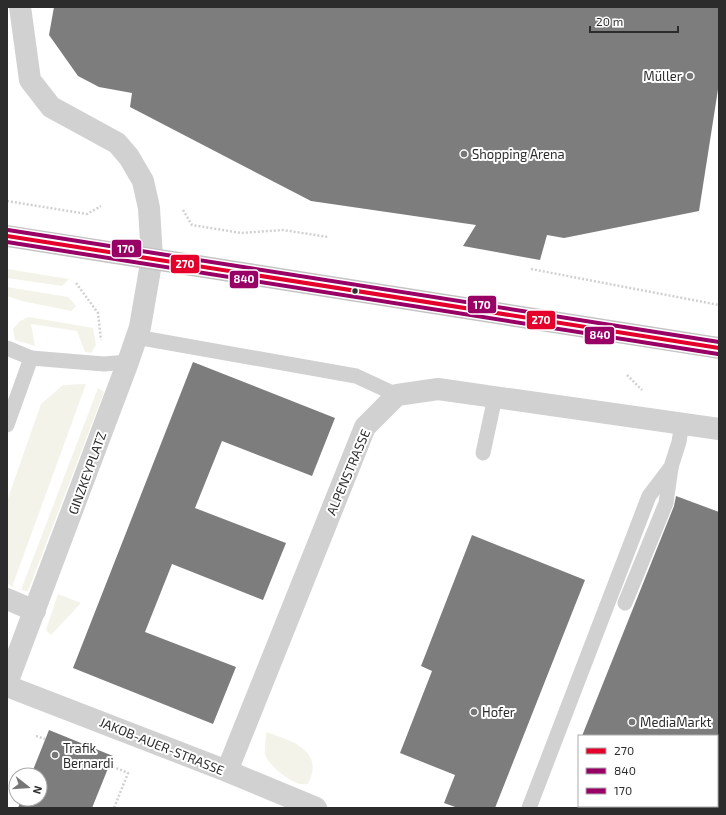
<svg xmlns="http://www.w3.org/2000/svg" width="726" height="815" font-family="'Exo 2',sans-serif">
<rect width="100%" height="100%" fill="#fff"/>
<g fill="#f4f3ea">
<path d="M7,269L69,279L62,286L7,278Z"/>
<path d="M7,287L68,297L76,306L71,311L22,301L7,296Z"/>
<path d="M29,317L93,328L96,345L91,353L85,352L77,331L31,324L35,346L15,340L13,329L20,321Z"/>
<path d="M86,384L12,587L7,583V501L41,404L63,385Z"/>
<path d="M98,388L104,392L28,591L21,590Z"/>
<path d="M58,594L81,603L51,635L46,630Z"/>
<path d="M266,732C292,741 325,750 308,784C296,788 268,766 265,754C264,748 266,739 266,732Z"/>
</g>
<g fill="#7d7d7d">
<path d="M54,7H719V83L699,211L564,238L547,235L540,260L463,246L476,225L311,201L130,107L132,93L99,87L78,76L49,35Z"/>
<path d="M193,362L335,418L312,476L222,441L195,508L286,543L263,600L172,564L145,632L236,667L213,724L73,668Z"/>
<path d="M676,496L719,512V736H582L674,506Z"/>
<path d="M472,535L585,580L495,808H458L444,803L455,775L400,753L432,671L421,666Z"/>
<path d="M49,730L113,756L92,808H18L21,799H40V775H31Z"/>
</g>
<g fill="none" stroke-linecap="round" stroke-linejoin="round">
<g stroke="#d1d1d1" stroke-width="2.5" stroke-dasharray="2 2" stroke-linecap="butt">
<path d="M7,201L87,214L101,206"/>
<path d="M183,210L192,225L241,233L283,230L328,237"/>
<path d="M531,269L719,305"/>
<path d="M76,283L98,313L101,340"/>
<path d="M627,375L642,390"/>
<path d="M36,736L45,739"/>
<path d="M109,765L128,773L114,808"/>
</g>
<g stroke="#d1d1d1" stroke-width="15">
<path d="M136,337L356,376L397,395"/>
<path d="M7,348L31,358"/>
<path d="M7,425L31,358L104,364L128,362"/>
<path d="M483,453L495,397"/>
<path d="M625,603L666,503L671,468"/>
<path d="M529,808L649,496L671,467L679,442L682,423"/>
</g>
<g stroke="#d1d1d1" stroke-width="22">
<path d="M7,599L35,611"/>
<path d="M7,683L128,362L140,327L152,258L149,208L143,181L129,157L117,143L51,107L30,80L20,7"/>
<path d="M7,686L227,771L316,808"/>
<path d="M227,771L365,427L397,395L438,389L719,429"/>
</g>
<path stroke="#c4c4c4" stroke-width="22" d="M7,236L719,348"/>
<defs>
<path id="bus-1" d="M7,236L719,348"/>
<path id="bus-2" d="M7,242L718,354"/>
<path id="bus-3" d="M8,230L719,342"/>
</defs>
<use href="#bus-1" stroke="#fff" stroke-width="7"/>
<use href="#bus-2" stroke="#fff" stroke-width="7"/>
<use href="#bus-3" stroke="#fff" stroke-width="7"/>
<use href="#bus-1" stroke="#e4002b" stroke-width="4"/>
<use href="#bus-2" stroke="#906" stroke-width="4"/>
<use href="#bus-3" stroke="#906" stroke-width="4"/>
</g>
<g fill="#767676" stroke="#fff" stroke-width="1.5">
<circle cx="690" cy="76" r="4"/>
<circle cx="464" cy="154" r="4"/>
<circle cx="474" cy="712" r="4"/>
<circle cx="632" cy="722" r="4"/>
<circle cx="55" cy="755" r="4"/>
</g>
<circle fill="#2c2c2c" stroke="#fff" stroke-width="1.5" cx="355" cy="291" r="3.5"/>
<g text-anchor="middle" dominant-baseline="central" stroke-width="4" stroke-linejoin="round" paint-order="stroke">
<g font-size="13" fill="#2c2c2c" stroke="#fff" text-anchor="start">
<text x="682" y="76" text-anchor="end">Müller</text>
<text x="472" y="154">Shopping Arena</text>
<text x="482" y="712">Hofer</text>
<text x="640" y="722">MediaMarkt</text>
<text x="63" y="748">Trafik<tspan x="63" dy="15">Bernardi</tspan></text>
</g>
<g font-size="13" fill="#2c2c2c" stroke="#fff">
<text transform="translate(348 472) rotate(-67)">ALPENSTRASSE</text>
<text transform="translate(87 473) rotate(-70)">GINZKEYPLATZ</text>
<text transform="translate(162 746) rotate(22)">JAKOB-AUER-STRASSE</text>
</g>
</g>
<g stroke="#fff" stroke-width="1.5">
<rect x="111" y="239" width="31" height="19" rx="4" fill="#906"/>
<rect x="170" y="254" width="30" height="20" rx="4" fill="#e4002b"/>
<rect x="229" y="270" width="30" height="19" rx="4" fill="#906"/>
<rect x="467" y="295" width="30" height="19" rx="4" fill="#906"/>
<rect x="526" y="310" width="30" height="20" rx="4" fill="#e4002b"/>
<rect x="584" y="326" width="31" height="19" rx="4" fill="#906"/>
</g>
<g font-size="11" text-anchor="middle" font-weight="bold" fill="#fff">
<text x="126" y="253">170</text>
<text x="185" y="268">270</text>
<text x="244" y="283">840</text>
<text x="482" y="309">170</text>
<text x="541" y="324">270</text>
<text x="600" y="339">840</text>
</g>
<rect width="726" height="815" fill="none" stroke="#2c2c2c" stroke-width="16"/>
<rect x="578" y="735" width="140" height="72" fill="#ffffff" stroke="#ababab"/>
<rect x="586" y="748" width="20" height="6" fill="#e4002b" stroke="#ababab"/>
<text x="614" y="755" font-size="12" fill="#2c2c2c">270</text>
<rect x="586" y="768" width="20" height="6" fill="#990066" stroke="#ababab"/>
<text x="614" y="775" font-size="12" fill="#2c2c2c">840</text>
<rect x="586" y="788" width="20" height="6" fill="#990066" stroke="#ababab"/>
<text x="614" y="795" font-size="12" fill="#2c2c2c">170</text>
<g transform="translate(28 787) rotate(107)"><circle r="19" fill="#ffffff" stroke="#ababab"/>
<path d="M0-3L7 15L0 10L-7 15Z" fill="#767676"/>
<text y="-6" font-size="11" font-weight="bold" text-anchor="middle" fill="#2c2c2c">N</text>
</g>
<path d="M590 26v6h88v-6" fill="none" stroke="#2c2c2c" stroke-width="2"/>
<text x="596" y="26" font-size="12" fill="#2c2c2c" stroke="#ffffff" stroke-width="3" paint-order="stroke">20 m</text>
</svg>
